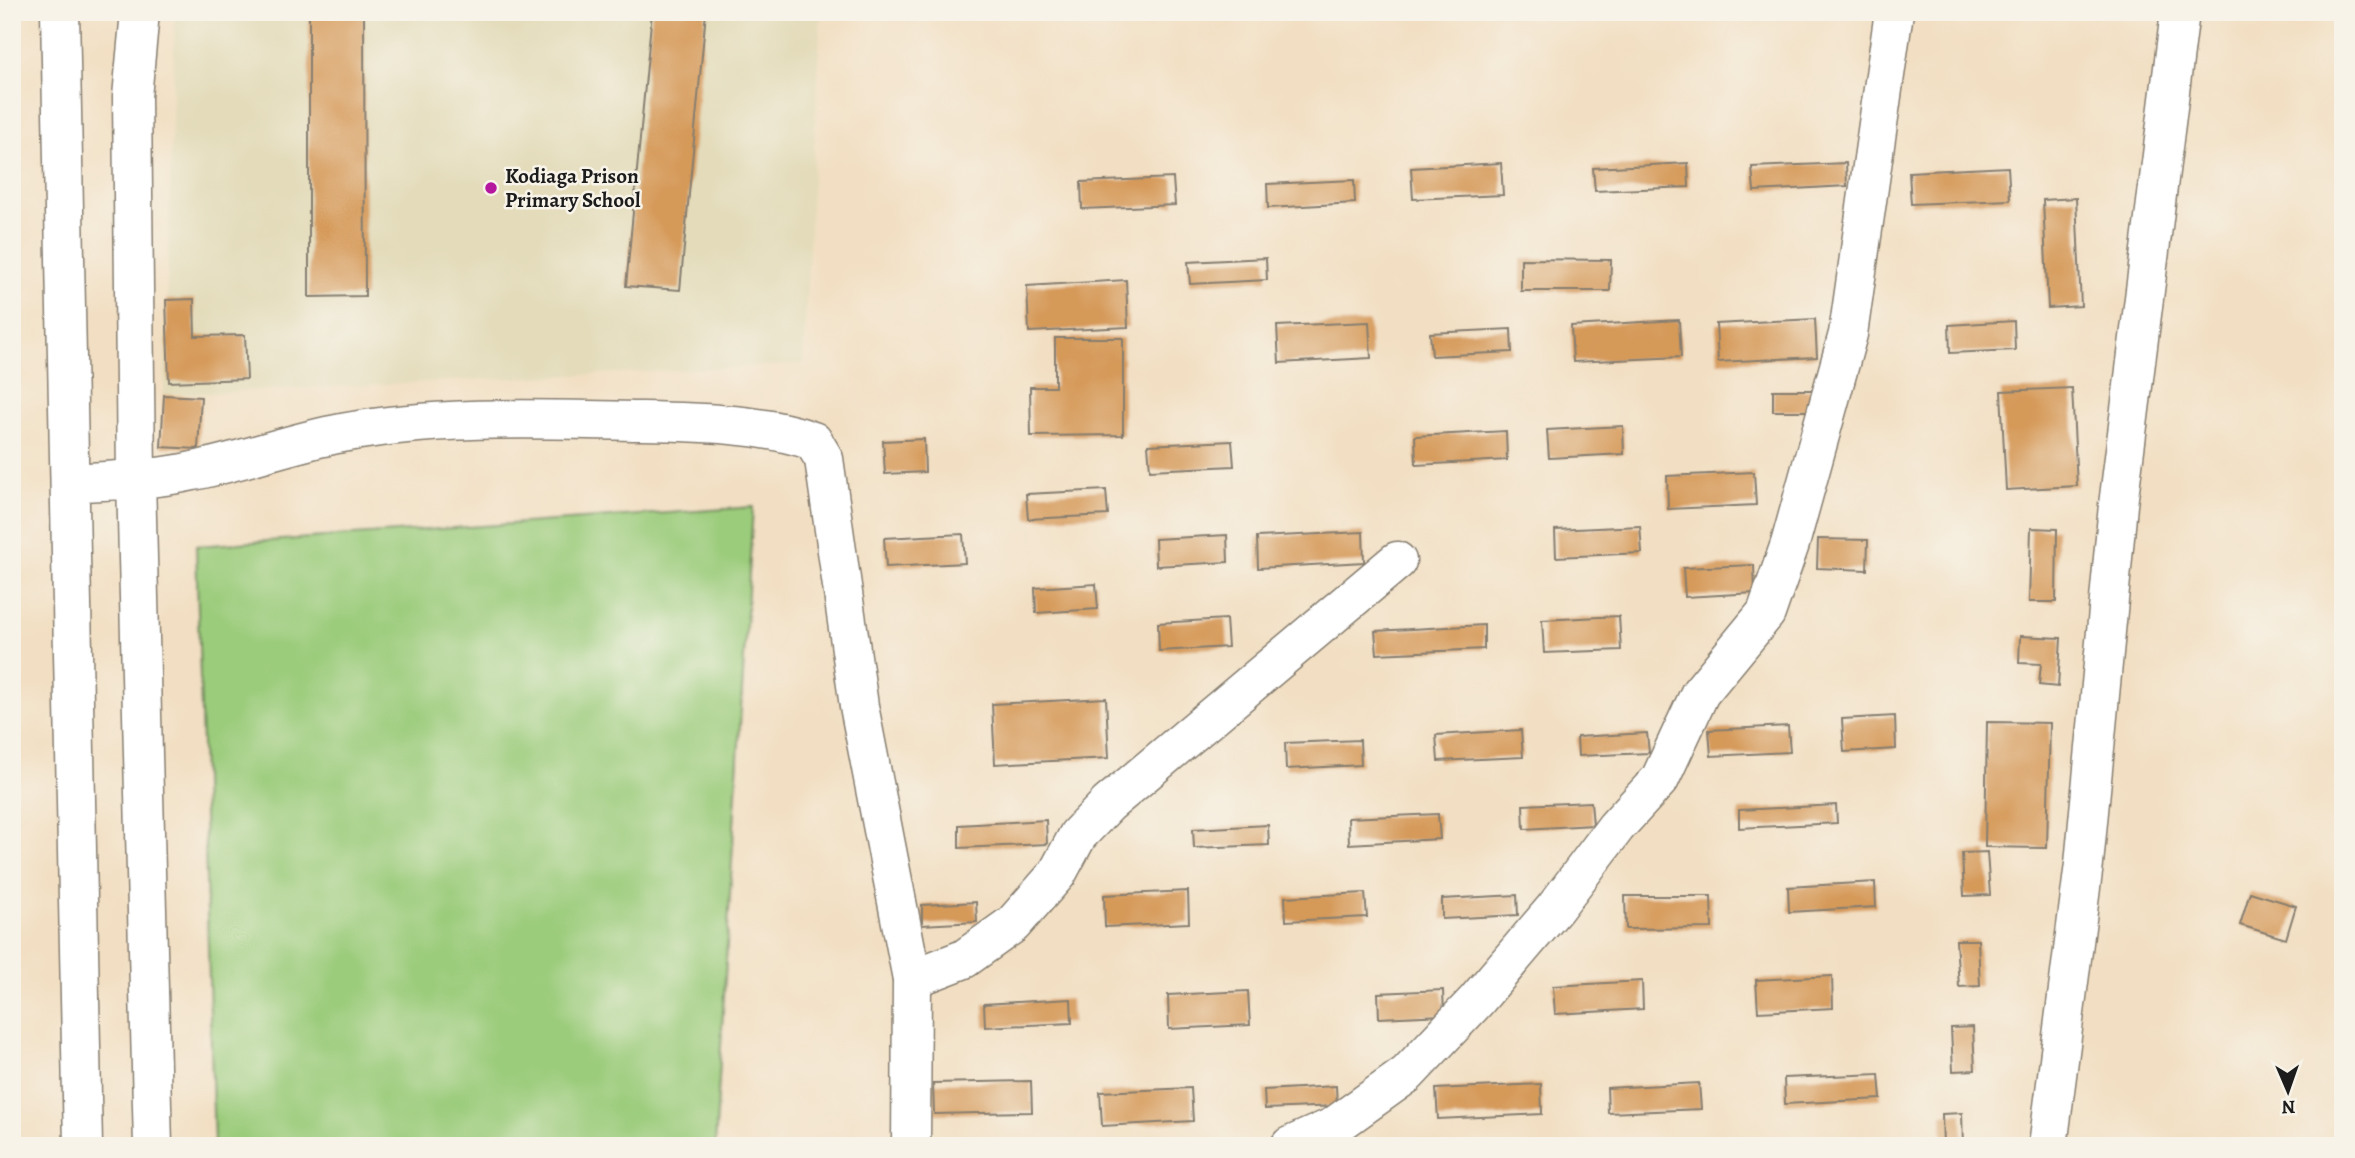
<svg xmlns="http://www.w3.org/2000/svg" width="2355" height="1158" font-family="Alegreya,serif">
<rect width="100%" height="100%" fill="#f7f3e8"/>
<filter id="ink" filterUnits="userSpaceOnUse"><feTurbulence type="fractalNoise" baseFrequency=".0143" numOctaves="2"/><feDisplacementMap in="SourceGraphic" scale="14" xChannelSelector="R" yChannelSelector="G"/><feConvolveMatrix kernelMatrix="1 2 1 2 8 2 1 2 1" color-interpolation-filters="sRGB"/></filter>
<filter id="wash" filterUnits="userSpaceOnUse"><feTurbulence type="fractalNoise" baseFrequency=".00686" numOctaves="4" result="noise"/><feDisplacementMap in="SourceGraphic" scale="28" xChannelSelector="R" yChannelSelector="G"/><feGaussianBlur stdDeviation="1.57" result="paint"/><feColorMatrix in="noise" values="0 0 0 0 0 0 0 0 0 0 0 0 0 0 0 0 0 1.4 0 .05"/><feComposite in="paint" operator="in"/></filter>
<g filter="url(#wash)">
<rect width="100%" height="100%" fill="#f2dfc3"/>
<path fill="#e3dbba" d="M175,12H821L803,364L164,395Z"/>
<path fill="#9bcc7c" stroke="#5c744c" stroke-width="2" d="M753,507L715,1146H214L196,546Z"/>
<g id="blocks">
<g fill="#d59958">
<path d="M309,12H364L365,296L309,297Z"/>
<path d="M652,12H706L680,290L626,286Z"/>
<path d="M1501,163L1503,195L1413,199L1411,168Z"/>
<path d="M1688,163L1689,187L1595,191L1593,168Z"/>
<path d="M1846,163L1847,186L1754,191L1752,167Z"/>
<path d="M2008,167L2010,200L1911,204L1909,172Z"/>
<path d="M1173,178L1175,205L1082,209L1081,182Z"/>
<path d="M1354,180L1355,203L1268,208L1267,184Z"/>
<path d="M2076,198L2081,306L2048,308L2043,200Z"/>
<path d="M1266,258L1267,280L1190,284L1188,262Z"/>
<path d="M1521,259L1611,260L1610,291H1521Z"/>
<path d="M1126,280L1128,327L1029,332L1027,286Z"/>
<path d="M194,299L195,336L245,335L247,379L169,382L166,300Z"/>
<path d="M1815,319L1817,357L1718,362L1716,324Z"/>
<path d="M1679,320L1681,357L1573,362L1571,326Z"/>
<path d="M2014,321L2015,350L1950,353L1949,325Z"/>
<path d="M1369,322L1371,358L1279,363L1277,326Z"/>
<path d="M1511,329L1512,352L1432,356L1430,333Z"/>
<path d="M1055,338H1123V435L1031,436L1030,387H1055Z"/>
<path d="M2072,388L2077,486L2006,490L2001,391Z"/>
<rect x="1773" y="390" width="44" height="21"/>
<path d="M164,395L201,397L198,449L161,447Z"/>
<path d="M1623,426L1624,454L1549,458L1547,430Z"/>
<path d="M1506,431L1507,460L1416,465L1415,436Z"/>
<path d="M924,439L925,472L885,474L883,441Z"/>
<path d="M1232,441L1234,466L1150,470L1148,445Z"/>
<path d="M1754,472L1756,505L1668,509L1667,476Z"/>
<path d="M1106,490L1108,515L1028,519L1026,494Z"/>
<path d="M1640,526L1642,553L1556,557L1555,530Z"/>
<path d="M2031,528L2057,529L2056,602H2029Z"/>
<path d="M1363,532L1364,562L1258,568L1257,537Z"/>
<path d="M963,534L965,563L886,567L884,538Z"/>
<path d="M1227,535L1228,562L1156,566L1155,539Z"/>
<path d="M1818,539L1868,540L1867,570L1817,568Z"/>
<path d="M1754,565L1755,593L1685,597L1683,568Z"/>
<path d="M1096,584L1098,609L1036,613L1035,588Z"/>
<path d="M1619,616L1621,650L1544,653L1542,620Z"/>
<path d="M1226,619L1228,647L1159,651L1158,623Z"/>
<path d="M1484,625V649L1377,654L1375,631Z"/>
<path d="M2020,636L2061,638L2058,687L2039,685L2041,664L2019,663Z"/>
<path d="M1106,698L1109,758L995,764L992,704Z"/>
<path d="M1895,716L1896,749L1844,752L1842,719Z"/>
<path d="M1987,722L2050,723L2047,848L1985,847Z"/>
<path d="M1788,726L1790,752L1711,756L1709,730Z"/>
<path d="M1521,730L1523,757L1438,761L1436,735Z"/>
<path d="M1647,733L1649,753L1578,756L1577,737Z"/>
<path d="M1360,740L1361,765L1286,769L1285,743Z"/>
<path d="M1591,802L1593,825L1524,829L1523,805Z"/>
<path d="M1836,805L1837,823L1739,828V810Z"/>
<path d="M1438,814L1440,839L1349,844L1348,818Z"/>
<path d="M1046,820L1047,844L959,848V825Z"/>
<path d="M1268,825L1269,845L1194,848L1193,829Z"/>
<path d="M1987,852L1990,895L1964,896L1962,853Z"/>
<path d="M1875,882L1876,907L1789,912L1788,887Z"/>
<path d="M1188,891L1189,923L1105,927L1104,895Z"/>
<path d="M2250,892L2296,906L2286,939L2240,925Z"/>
<path d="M1365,893L1367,917L1286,921L1285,897Z"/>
<path d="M1517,895L1518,915L1442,919V899Z"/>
<path d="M1625,896H1711L1712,928L1626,929Z"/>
<path d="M976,902L977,922L922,925V905Z"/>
<path d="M1956,940H1978L1980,986L1959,987Z"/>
<path d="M1832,976L1833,1008L1758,1012L1756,980Z"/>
<path d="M1642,981L1643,1009L1555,1014L1553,986Z"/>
<path d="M1443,990L1444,1015L1379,1018L1378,993Z"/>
<path d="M1248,991L1250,1025L1169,1029L1168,995Z"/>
<path d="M1071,999L1072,1023L985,1027L984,1004Z"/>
<path d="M1973,1027L1975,1070L1953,1071L1951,1028Z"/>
<path d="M1879,1074L1881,1099L1785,1104L1784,1078Z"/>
<path d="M1031,1081L1032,1112L934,1114L933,1083Z"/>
<path d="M1699,1083L1701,1109L1608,1113L1607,1088Z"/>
<path d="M1541,1084L1542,1114L1438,1119L1436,1089Z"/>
<path d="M1336,1086L1337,1106L1265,1109L1264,1090Z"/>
<path d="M1191,1088L1193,1121L1102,1126L1100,1092Z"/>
<path d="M1962,1113L1963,1146H1943L1942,1114Z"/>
</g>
</g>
</g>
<g filter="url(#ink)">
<use href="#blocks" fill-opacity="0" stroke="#877e70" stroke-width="2"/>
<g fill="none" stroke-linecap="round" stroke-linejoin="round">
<defs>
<g id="minor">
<path d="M60,12L83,1146"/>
<path d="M140,12L132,97L136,479L153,1146"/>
<path d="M71,483C112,480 153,480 193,471C243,461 292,442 342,433C441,415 540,419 639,421C692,422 764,423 813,441L824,459L859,706L912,979L911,1146"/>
<path d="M912,979L964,959L1013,924L1057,874L1078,835L1108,804L1397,561"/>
<path d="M1290,1146L1333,1127L1407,1074L1476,1001L1555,908L1616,827L1660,779L1700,693L1766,613L1790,544L1848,334L1894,12"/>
<path d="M2048,1146L2084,864L2118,505L2180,12"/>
</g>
</defs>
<use href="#minor" stroke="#877e70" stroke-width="41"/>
<use href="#minor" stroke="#fff" stroke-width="38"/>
</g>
</g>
<circle fill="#b5179e" stroke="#f7f3e8" stroke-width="2.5" cx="491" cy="188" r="7"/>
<g text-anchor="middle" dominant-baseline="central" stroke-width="5" stroke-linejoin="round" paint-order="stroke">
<g font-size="21" font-weight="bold" fill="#1c1c1c" stroke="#f7f3e8" text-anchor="start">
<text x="505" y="176">Kodiaga Prison<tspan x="505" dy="24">Primary School</tspan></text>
</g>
</g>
<rect width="2355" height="1158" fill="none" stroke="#f7f3e8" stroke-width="42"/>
<g transform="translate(2288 1091) rotate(178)" stroke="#f7f3e8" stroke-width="5" paint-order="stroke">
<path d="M0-5L12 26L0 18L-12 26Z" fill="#1c1c1c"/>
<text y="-10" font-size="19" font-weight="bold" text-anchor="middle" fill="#1c1c1c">N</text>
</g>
</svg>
